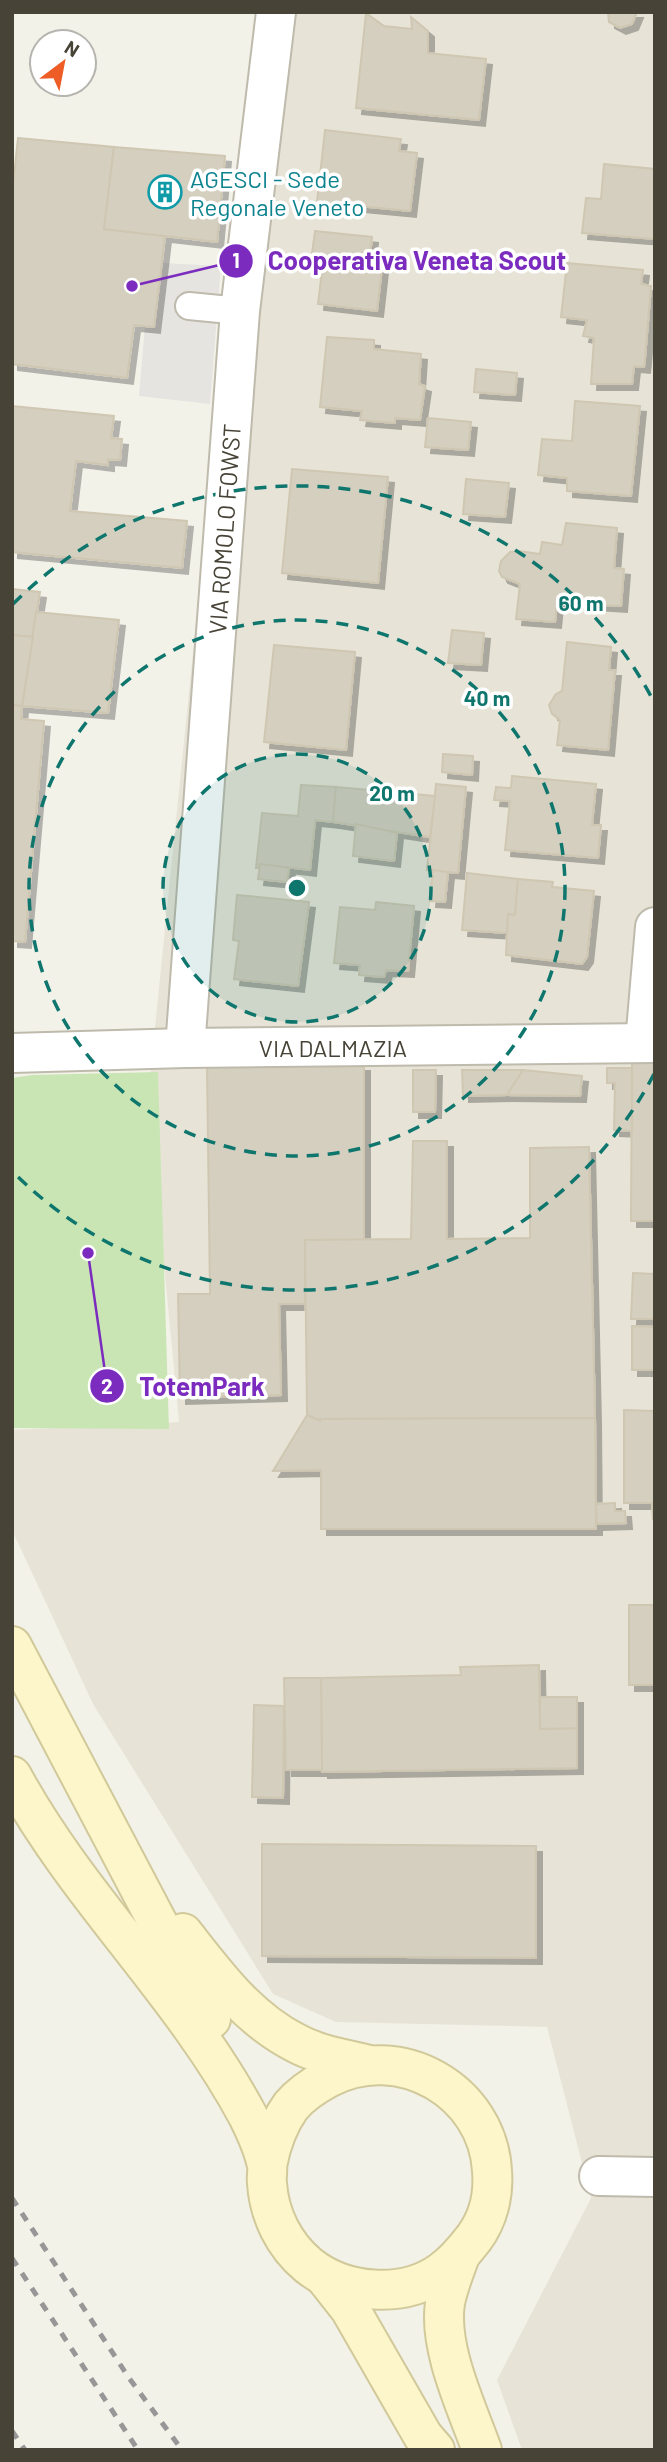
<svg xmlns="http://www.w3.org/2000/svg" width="667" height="2462" font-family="Barlow,sans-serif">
<defs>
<filter id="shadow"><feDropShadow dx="6" dy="6" stdDeviation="0" flood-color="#0004"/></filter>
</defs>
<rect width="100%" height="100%" fill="#f3f2e9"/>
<path fill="#e7e4d7" d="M258,12H655V2450H522L497,2380L591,2198L547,2027L336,2022L273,1994L93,1704L12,1530V1430L179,1422L148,1096Z"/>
<path fill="#c9e5b4" d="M158,1072L169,1429L12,1428V1078L32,1075Z"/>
<path fill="#e5e4e0" d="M162,263L221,266L210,404L139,396L145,326H154Z"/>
<g fill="#d4cfbf" stroke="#cfc7b2" stroke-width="2" filter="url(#shadow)">
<path d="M608,12H637L632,24L620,28L609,22Z"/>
<path d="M366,13L384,26L412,29L411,17L428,31V53L486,59L479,120L356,108Z"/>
<path d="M325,130L401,139L399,151L417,153L410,211L317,202Z"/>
<path d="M18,138L114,147L104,229L165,236L154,327L134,325L127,378L12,364V194Z"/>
<path d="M114,147L225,156L217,242L104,229Z"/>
<path d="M604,164L655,169V239L582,233L586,198L601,199Z"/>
<path d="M315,231L372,237L369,265L382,267L377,311L318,304L323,263L311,261Z"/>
<path d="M567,263L643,270L641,284L651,286L645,358L644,367L634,366L632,384H591L594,338L583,336L587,320L561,317Z"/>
<path d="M327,337L374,340V349L421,354L419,384L425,386L420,420L395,418V423L360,420L362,411L320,407Z"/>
<path d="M476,369L517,373L515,395L474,392Z"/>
<path d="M575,401L640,406L631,496L567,491V478L538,475L542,439L572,441Z"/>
<path d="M12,406L114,416L111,438L122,439L120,460L108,459V465L76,461L70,511L187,521L182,568L12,552Z"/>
<path d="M428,418L471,422L468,450L425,447Z"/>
<path d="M292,469L388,477L378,583L282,573Z"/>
<path d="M466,479L509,483L505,517L463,514Z"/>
<path d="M566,523L617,528L614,568L624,569L621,606L557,602L555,622L516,619L520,584L502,577L499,571L501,561L510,552L519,551L540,554L542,542L562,545Z"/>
<path d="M12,589L40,592L33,637L12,635Z"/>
<path d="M36,612L119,620L108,713L22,706Z"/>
<path d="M452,630L484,633L481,665L448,663Z"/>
<path d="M12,635L33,637L22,706L12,705Z"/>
<path d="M567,642L611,647L609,670H615L608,750L557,745L560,720L552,714L549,705L556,694L562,691Z"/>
<path d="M274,645L355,652L346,750L264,742Z"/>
<path d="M12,705L22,706L21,719L44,721L25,942L12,941Z"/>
<path d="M443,754L473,756L472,775L442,772Z"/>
<path d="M512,776L596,784L592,825H601L598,858L505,850L510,801L494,800L496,787L511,788Z"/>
<path d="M436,784L466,787L458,873L427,870Z"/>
<path d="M301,785L336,787L333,822L315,820L310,870L260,864L258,868H256L262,813L298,816Z"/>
<path d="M336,787L435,796L430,837L333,822Z"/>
<path d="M356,824L397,833L394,861L353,856Z"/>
<path d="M260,864L289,868L287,882L258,879Z"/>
<path d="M433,870L448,872L445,902L430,901Z"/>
<path d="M467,873L518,879L515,915L508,914L507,933L462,930Z"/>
<path d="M518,879L553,882L552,887L594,891L587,957L582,964L506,955L508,914L515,915Z"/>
<path d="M237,895L309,902L298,986L234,979L239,941L233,940Z"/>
<path d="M376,902L414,906L408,971L386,970L384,977L359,975L360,965L334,963L340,907L375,910Z"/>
<path d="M632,1057H655V1221H631Z"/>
<path d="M364,1065V1240H305V1304H279L281,1395L180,1398L178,1294H210L207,1066Z"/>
<path d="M607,1068H632V1131L614,1130L615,1083H607Z"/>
<path d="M413,1070H436L435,1112H413Z"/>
<path d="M462,1070H523L507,1095L463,1096Z"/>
<path d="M523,1070L582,1076L580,1096L507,1095Z"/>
<path d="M413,1141H447V1239L530,1238V1148L589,1147L595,1418L320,1419V1421L307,1415L305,1240L411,1239Z"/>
<path d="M633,1273L655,1274V1319H631Z"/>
<path d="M632,1326L655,1327V1370H632Z"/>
<path d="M624,1410L655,1411V1519H653L652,1503H624Z"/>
<path d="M307,1415L320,1421V1419L595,1418L596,1529H321V1470L273,1471Z"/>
<path d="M615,1503V1511H625L626,1523L597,1524L596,1504Z"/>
<rect x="629" y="1605" width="26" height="80"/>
<path d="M539,1665L540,1729L577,1728V1768L322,1772L321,1678L461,1675L460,1667Z"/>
<path d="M284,1678H321L322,1770H286Z"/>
<path d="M540,1697H577V1728L540,1729Z"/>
<path d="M254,1705L284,1706L283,1798L252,1797Z"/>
<path d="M262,1844L536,1846V1958L262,1956Z"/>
</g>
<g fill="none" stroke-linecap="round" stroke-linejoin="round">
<defs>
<path id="service" d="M189,306L240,311"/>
<g id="minor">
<path d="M645,1043L655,927"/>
<path d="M185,1048L240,311L276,12"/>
<path d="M12,1053L185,1048L655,1043"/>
<path d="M599,2176L655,2177"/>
</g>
<g id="secondary">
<path d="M12,1646L201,2005L211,2019"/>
<path d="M12,1776C78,1898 183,1994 248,2116C255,2130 264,2150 267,2166C268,2171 266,2178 267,2183C269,2215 284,2245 308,2265C344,2294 403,2299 441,2272C454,2263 464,2251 474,2238C488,2219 494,2195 492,2171C488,2091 399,2040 328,2078C315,2085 301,2094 291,2106C278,2124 271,2144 267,2166"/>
<path d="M183,1933C216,1975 247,2018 296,2043C318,2055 345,2059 369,2065"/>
<path d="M460,2256C454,2272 448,2287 445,2303C438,2348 467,2408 482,2450"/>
<path d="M324,2276L350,2309L423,2436L435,2450"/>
</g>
</defs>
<use href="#service" stroke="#bebaac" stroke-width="30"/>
<use href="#minor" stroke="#bebaac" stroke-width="42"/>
<use href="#secondary" stroke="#d1c99a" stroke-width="42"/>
<use href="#service" stroke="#fff" stroke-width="26"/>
<use href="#minor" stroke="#fff" stroke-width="38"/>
<use href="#secondary" stroke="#fcf6ca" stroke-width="38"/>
<g stroke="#979797" stroke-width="5" stroke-dasharray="9 9" stroke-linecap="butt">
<path d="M12,2198L129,2378L182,2450"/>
<path d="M12,2258L138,2450"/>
<path d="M12,2431L25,2450"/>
</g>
</g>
<circle cx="297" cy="888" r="134" fill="#0f766e" fill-opacity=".12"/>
<g fill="none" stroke="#0f766e" stroke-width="3.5" stroke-dasharray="12 9">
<circle cx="297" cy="888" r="134"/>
<circle cx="297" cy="888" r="268"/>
<path d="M654 1074A402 402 0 0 1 13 1172M13 604A402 402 0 0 1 654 702"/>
</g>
<defs>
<symbol id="building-ring" viewBox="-11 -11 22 22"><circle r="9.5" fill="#fff" stroke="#0f9aa8" stroke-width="1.5"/><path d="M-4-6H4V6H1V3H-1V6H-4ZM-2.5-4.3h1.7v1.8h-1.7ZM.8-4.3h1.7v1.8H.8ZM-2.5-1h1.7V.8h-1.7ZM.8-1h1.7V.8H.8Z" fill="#0f9aa8"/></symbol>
</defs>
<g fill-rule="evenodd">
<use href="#building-ring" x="146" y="173" width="38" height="38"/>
</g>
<g text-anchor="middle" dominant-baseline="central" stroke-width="7" stroke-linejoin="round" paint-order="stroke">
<g font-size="24" fill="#0d838f" stroke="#fff" text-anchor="start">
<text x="190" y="178">AGESCI - Sede<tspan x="190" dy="28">Regonale Veneto</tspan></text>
</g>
<g font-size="24" fill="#474337" stroke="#fff">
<text transform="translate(224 529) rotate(-86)">VIA ROMOLO FOWST</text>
<text x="333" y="1047">VIA DALMAZIA</text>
</g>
</g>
<circle cx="297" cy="888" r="10" fill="#0f766e" stroke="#fff" stroke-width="3.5"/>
<g font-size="21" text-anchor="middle" font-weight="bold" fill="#0f766e" stroke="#fff" stroke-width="7" stroke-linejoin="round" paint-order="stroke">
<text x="581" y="611">60 m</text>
<text x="487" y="706">40 m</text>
<text x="392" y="801">20 m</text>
</g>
<path fill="none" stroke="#7b2cbf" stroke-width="2.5" d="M132 286L236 261M88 1253L107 1386"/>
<g fill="#7b2cbf" stroke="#fff" stroke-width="2.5">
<circle cx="132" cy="286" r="7"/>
<circle cx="88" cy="1253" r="7"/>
<circle cx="236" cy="261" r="18"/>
<circle cx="107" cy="1386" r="18"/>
</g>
<g font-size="21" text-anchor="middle" font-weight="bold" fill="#fff">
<text x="236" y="268">1</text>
<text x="107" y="1394">2</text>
</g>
<g font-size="26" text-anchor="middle" font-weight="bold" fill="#7b2cbf" stroke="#fff" stroke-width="7" stroke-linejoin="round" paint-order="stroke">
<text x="417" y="270">Cooperativa Veneta Scout</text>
<text x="202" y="1396">TotemPark</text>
</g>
<rect width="667" height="2462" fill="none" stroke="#474337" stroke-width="28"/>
<g transform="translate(63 63) rotate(32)"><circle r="33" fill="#ffffff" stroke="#b5b4af" stroke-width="2"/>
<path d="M0-5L12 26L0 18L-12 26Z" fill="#ee5d25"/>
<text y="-10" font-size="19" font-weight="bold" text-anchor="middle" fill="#474337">N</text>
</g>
</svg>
